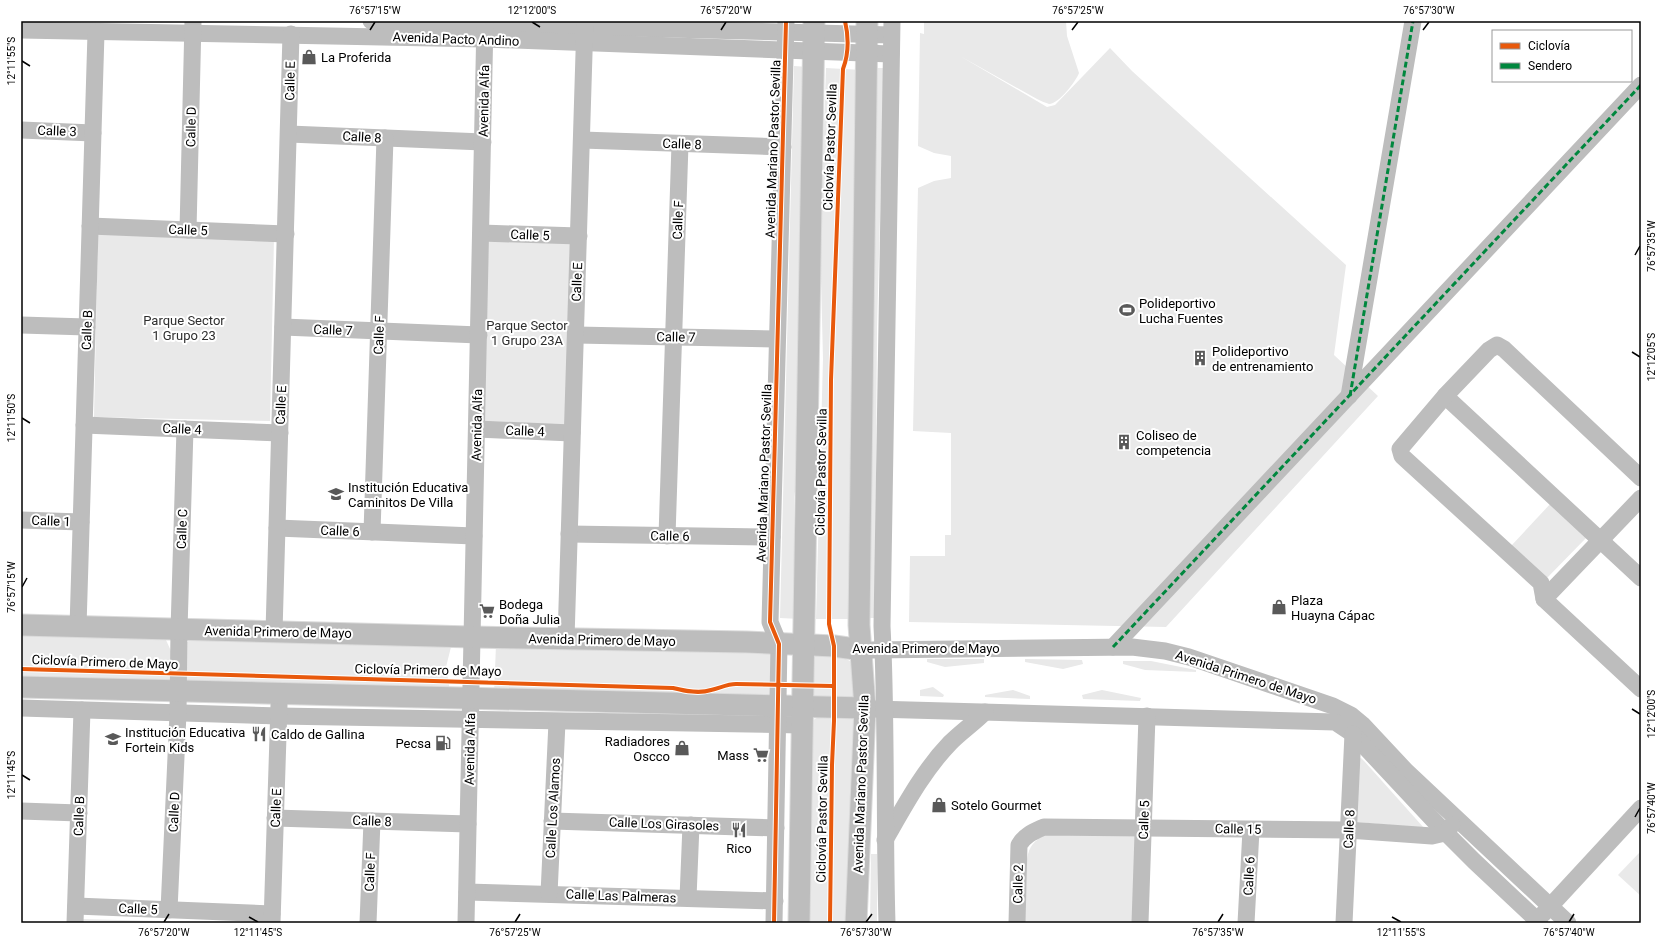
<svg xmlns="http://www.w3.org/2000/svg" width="1662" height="944" font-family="Roboto,sans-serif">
<rect width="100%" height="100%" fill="#fff"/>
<g fill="#e9e9e9">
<path d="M924,21H1066L1067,36L1079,73C1076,81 1059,104 1049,104C1046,103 1041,101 1037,99L960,56L1047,107L1055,105L1110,48L1132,71L1346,265L1334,355L1378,396L1166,627L909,622L910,556H945V535H951V433L913,431L918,188L934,181L951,178V156L934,153L918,146L920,33L924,34Z"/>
<path d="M794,66L809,67L803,444L794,497V528L800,574L799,619L780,618Z"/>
<path d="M826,68L862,70L849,619H816L823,359L820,240Z"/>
<path d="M875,68H884L877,328L875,618H866Z"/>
<path d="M98,233L274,238L270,421L94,417Z"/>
<path d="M486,239L572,241L567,427L482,424Z"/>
<path d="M1552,502L1588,536L1546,579L1511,546Z"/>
<path d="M21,632L157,636L166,640L171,651L170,681L21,680Z"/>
<path d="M192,639L452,643L446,667L450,691L195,686L185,680L187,642Z"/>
<path d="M496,645L773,654L776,697L494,694Z"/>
<path d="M836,654L852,662L855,703L813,696V657L815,655Z"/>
<path d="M927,659H984V663L945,667L927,662Z"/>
<path d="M1025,659L1082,660L1083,664L1063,669L1025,662Z"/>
<path d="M1123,661H1151L1196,670V672L1145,670L1123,664Z"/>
<path d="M933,687L944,695L943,697L920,696V690Z"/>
<path d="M1013,690L1030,696V699L985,697V695Z"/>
<path d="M1102,690L1141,698L1140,701L1083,699L1082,695Z"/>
<path d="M817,718L856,719L853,923H809L813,720Z"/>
<path d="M1361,758L1365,762L1424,828L1357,822V760Z"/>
<path d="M1046,834H1136L1133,923H1025L1027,859C1029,846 1034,841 1046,834Z"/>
<path d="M1641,851V896L1618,875Z"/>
<path d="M871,854H877V923H870Z"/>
<path d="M81,919L232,923H81Z"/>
</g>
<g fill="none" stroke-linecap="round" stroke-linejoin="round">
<defs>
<g id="major">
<path d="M21,625L472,637L746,642L834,646L862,650"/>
<path d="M21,687L865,708"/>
<path d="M799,923L814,21"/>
<path d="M856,923L865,708L859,625L867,21"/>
</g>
</defs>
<use href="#major" stroke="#dbdbdb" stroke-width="23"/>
<g stroke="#bdbdbd" stroke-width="17">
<path d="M371,21L891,35"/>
<path d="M21,30L485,39L891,54"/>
<path d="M21,130L93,133"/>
<path d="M289,134L483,142"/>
<path d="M582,140L783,147"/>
<path d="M90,226L286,234"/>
<path d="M188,230L193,21"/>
<path d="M481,233L579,236"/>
<path d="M21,325L87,327"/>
<path d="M283,327L479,335"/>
<path d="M576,335L777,339"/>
<path d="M1349,396L1413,21"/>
<path d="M1445,396L1641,578"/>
<path d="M84,425L280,433"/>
<path d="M477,429L572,433"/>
<path d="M1641,478L1504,349L1497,345L1489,350L1445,396L1400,449L1402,456L1541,583L1544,599L1641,689"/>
<path d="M21,520L81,522"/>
<path d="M277,528L474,536"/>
<path d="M372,532L385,138"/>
<path d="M569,534L772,537"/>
<path d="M667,536L680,144"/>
<path d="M1544,599L1641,498"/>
<path d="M78,627L96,33"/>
<path d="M274,632L291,34"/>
<path d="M566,639L585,21"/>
<path d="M1113,647L1641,85"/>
<path d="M872,650L1132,647L1165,651L1189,657L1333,706L1351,715L1363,725L1406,771L1568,923"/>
<path d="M21,708L279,716L803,725"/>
<path d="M874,709L1335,722L1353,734L1438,825L1474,861L1540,923"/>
<path d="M21,811L79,813"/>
<path d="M275,818L468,824"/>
<path d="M552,821L776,828"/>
<path d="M885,840C904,807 923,771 950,743C961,732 974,723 985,712"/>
<path d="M467,892L775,901"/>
<path d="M549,894L557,722"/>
<path d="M688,898L691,825"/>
<path d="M76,906L272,914"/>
<path d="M169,910L178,713L179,630L185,429"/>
<path d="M1543,914L1641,808"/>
<path d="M75,923L82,710"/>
<path d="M272,923L279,705"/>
<path d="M368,923L372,821"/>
<path d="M466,923L485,21"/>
<path d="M774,923L779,644L770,622L786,21"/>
<path d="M887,923C884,824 887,725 882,626L892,21"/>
<path d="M1017,923L1019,845C1025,835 1033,832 1044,827L1348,830L1432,836L1445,833L1452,825"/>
<path d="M1140,923L1147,716"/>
<path d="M1246,923L1251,830"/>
<path d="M1344,923L1353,734"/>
</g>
<use href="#major" stroke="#bdbdbd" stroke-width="21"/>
<g stroke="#00873e" stroke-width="3" stroke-dasharray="6 3" stroke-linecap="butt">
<path d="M1350,396L1413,21"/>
<path d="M1113,647L1641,85"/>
</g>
<defs>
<g id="cycleway">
<path d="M21,669L673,688C685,691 699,694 711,690C720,688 727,684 736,684L833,686"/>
<path d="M774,923L779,644L770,622L786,21"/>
<path d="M830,923L832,765L834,721V646L829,624L831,380L843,69C849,53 849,38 845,21"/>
</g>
</defs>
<use href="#cycleway" stroke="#fff" stroke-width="6"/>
<use href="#cycleway" stroke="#e8590c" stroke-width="4"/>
</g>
<path fill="none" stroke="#000" stroke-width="1.5" d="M532,22L540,27M370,30L375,22M721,30L726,22M1072,30L1078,22M1423,30L1429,22M22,61L30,66M1635,255L1640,246M1632,352L1640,357M22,418L30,423M22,587L27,578M1632,709L1640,714M22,775L30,780M1635,817L1640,808M249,917L258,922M1392,917L1401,922M164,922L169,914M515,922L520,914M866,922L872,914M1218,922L1223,914M1569,922L1574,914"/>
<defs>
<symbol id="shop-bare" viewBox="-9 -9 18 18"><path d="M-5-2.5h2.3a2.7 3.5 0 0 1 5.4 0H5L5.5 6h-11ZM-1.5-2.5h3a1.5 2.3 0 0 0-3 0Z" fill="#595959" stroke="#fff" stroke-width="2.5" paint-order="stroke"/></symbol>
<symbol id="stadium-bare" viewBox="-9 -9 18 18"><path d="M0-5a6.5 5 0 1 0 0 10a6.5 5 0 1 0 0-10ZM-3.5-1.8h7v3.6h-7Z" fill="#595959" stroke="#fff" stroke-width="2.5" paint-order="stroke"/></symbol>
<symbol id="building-bare" viewBox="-9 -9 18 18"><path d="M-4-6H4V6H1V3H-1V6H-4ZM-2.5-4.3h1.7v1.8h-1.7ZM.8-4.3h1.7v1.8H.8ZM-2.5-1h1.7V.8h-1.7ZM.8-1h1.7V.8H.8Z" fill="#595959" stroke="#fff" stroke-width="2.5" paint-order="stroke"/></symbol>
<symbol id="school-bare" viewBox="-9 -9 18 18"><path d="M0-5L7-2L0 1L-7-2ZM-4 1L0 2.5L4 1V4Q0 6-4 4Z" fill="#595959" stroke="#fff" stroke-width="2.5" paint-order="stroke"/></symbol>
<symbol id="supermarket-bare" viewBox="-9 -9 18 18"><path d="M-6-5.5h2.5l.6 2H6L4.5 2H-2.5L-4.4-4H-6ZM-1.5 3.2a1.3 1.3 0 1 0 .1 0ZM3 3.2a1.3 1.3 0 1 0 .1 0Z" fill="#595959" stroke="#fff" stroke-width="2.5" paint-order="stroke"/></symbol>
<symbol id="restaurant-bare" viewBox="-9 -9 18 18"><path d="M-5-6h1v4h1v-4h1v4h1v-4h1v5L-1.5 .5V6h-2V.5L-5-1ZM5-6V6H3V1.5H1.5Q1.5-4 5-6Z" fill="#595959" stroke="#fff" stroke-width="2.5" paint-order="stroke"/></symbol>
<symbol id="fuel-bare" viewBox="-9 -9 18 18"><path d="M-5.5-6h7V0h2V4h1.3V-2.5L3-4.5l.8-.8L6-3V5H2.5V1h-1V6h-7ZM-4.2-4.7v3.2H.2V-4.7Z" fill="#595959" stroke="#fff" stroke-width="2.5" paint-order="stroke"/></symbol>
</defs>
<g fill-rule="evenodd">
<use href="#shop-bare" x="298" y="46" width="22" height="22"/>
<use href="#stadium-bare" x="1116" y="299" width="22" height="22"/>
<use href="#building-bare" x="1189" y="347" width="22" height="22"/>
<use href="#building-bare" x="1113" y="431" width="22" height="22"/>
<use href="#school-bare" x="325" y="483" width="22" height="22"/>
<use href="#shop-bare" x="1268" y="596" width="22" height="22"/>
<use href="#supermarket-bare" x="476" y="600" width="22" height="22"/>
<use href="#restaurant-bare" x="248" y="723" width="22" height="22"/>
<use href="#school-bare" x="102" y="728" width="22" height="22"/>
<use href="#fuel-bare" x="432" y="732" width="22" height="22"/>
<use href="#shop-bare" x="671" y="737" width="22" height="22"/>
<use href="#supermarket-bare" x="750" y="744" width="22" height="22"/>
<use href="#shop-bare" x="928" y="794" width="22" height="22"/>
<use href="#restaurant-bare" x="728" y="819" width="22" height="22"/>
</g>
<g text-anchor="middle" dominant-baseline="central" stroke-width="4" stroke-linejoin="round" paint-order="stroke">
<g font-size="13" fill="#000" stroke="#fff">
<text transform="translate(456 39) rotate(2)">Avenida Pacto Andino</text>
<text transform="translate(290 81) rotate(-89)">Calle E</text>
<text transform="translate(484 101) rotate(-89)">Avenida Alfa</text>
<text transform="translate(191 127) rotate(-89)">Calle D</text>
<text transform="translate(57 131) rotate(2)">Calle 3</text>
<text transform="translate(362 137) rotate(3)">Calle 8</text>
<text transform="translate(682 144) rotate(2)">Calle 8</text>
<text transform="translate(830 147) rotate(-88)">Ciclovía Pastor Sevilla</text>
<text transform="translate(773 149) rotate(-88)">Avenida Mariano Pastor Sevilla</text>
<text transform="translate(678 220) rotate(-88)">Calle F</text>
<text transform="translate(188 230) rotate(2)">Calle 5</text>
<text transform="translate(530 235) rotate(2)">Calle 5</text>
<text transform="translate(577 282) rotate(-88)">Calle E</text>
<text transform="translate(87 330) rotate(-88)">Calle B</text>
<text transform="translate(333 330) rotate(2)">Calle 7</text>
<text transform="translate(379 335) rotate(-88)">Calle F</text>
<text transform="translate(676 337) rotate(1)">Calle 7</text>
<text transform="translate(281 405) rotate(-88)">Calle E</text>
<text transform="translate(477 425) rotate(-89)">Avenida Alfa</text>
<text transform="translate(182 429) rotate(2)">Calle 4</text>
<text transform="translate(525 431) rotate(2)">Calle 4</text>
<text transform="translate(821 472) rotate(-89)">Ciclovía Pastor Sevilla</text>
<text transform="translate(764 473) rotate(-88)">Avenida Mariano Pastor Sevilla</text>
<text transform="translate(51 521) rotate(2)">Calle 1</text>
<text transform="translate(182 529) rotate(-88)">Calle C</text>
<text transform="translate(340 531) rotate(2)">Calle 6</text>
<text transform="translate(670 536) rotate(1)">Calle 6</text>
<text transform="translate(278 632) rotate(1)">Avenida Primero de Mayo</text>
<text transform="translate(602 640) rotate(1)">Avenida Primero de Mayo</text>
<text x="926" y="648">Avenida Primero de Mayo</text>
<text transform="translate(105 662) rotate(2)">Ciclovía Primero de Mayo</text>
<text transform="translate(428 670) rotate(1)">Ciclovía Primero de Mayo</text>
<text transform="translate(1246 677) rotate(18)">Avenida Primero de Mayo</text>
<text transform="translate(470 749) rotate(-89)">Avenida Alfa</text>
<text transform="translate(861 784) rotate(-88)">Avenida Mariano Pastor Sevilla</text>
<text transform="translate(276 808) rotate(-88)">Calle E</text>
<text transform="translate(553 808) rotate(-87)">Calle Los Alamos</text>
<text transform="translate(174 812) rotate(-87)">Calle D</text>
<text transform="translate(79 816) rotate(-88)">Calle B</text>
<text transform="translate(822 819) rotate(-89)">Ciclovía Pastor Sevilla</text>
<text transform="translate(1144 820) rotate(-88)">Calle 5</text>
<text transform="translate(372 821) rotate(2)">Calle 8</text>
<text transform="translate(664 824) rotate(2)">Calle Los Girasoles</text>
<text transform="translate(1238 829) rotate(1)">Calle 15</text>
<text transform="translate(1349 829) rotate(-87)">Calle 8</text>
<text transform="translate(370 872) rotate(-88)">Calle F</text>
<text transform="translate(1249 876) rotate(-87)">Calle 6</text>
<text transform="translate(1018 884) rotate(-89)">Calle 2</text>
<text transform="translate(621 896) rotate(2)">Calle Las Palmeras</text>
<text transform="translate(138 909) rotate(2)">Calle 5</text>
</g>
<g font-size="13" fill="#000" stroke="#fff" text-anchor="start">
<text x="321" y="57">La Proferida</text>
<text x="1139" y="303">Polideportivo<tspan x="1139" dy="15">Lucha Fuentes</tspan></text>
<text x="1212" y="351">Polideportivo<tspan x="1212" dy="15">de entrenamiento</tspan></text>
<text x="1136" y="435">Coliseo de<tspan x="1136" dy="15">competencia</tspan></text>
<text x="348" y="487">Institución Educativa<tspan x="348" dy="15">Caminitos De Villa</tspan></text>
<text x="1291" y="600">Plaza<tspan x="1291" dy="15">Huayna Cápac</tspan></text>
<text x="499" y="604">Bodega<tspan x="499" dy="15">Doña Julia</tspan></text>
<text x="125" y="732">Institución Educativa<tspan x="125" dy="15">Fortein Kids</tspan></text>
<text x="271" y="734">Caldo de Gallina</text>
<text x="670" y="741" text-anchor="end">Radiadores<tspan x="670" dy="15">Oscco</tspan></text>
<text x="431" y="743" text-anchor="end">Pecsa</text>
<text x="749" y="755" text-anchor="end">Mass</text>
<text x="951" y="805">Sotelo Gourmet</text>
<text x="739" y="848" text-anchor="middle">Rico</text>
</g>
<g font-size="13" fill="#2e2e2e" stroke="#fff">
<text x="184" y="320">Parque Sector<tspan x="184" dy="15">1 Grupo 23</tspan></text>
<text x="527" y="325">Parque Sector<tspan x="527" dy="15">1 Grupo 23A</tspan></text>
</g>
</g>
<rect width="1662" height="944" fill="none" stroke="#ffffff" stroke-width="44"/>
<rect x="1492" y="30" width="140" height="52" fill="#ffffff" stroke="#999999"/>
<rect x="1500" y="43" width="20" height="6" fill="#e8590c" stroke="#999999"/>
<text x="1528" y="50" font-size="12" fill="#000000">Ciclovía</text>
<rect x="1500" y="63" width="20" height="6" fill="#00873e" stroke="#999999"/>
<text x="1528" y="70" font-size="12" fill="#000000">Sendero</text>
<rect x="22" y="22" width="1618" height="900" fill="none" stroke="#000" stroke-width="1.5"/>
<g font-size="10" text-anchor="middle" fill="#000">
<text x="375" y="14">76°57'15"W</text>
<text x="532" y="14">12°12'00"S</text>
<text x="726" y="14">76°57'20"W</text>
<text x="1078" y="14">76°57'25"W</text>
<text x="1429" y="14">76°57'30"W</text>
<text transform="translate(11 61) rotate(-90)" y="4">12°11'55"S</text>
<text transform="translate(1651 246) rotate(-90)" y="4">76°57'35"W</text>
<text transform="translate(1651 357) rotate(-90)" y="4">12°12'05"S</text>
<text transform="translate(11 418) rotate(-90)" y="4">12°11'50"S</text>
<text transform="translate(11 587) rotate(-90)" y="4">76°57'15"W</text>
<text transform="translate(1651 714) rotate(-90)" y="4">12°12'00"S</text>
<text transform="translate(11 775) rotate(-90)" y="4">12°11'45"S</text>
<text transform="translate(1651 808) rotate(-90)" y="4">76°57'40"W</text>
<text x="164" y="936">76°57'20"W</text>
<text x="258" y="936">12°11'45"S</text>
<text x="515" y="936">76°57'25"W</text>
<text x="866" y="936">76°57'30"W</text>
<text x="1218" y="936">76°57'35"W</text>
<text x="1401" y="936">12°11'55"S</text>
<text x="1569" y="936">76°57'40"W</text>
</g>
</svg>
